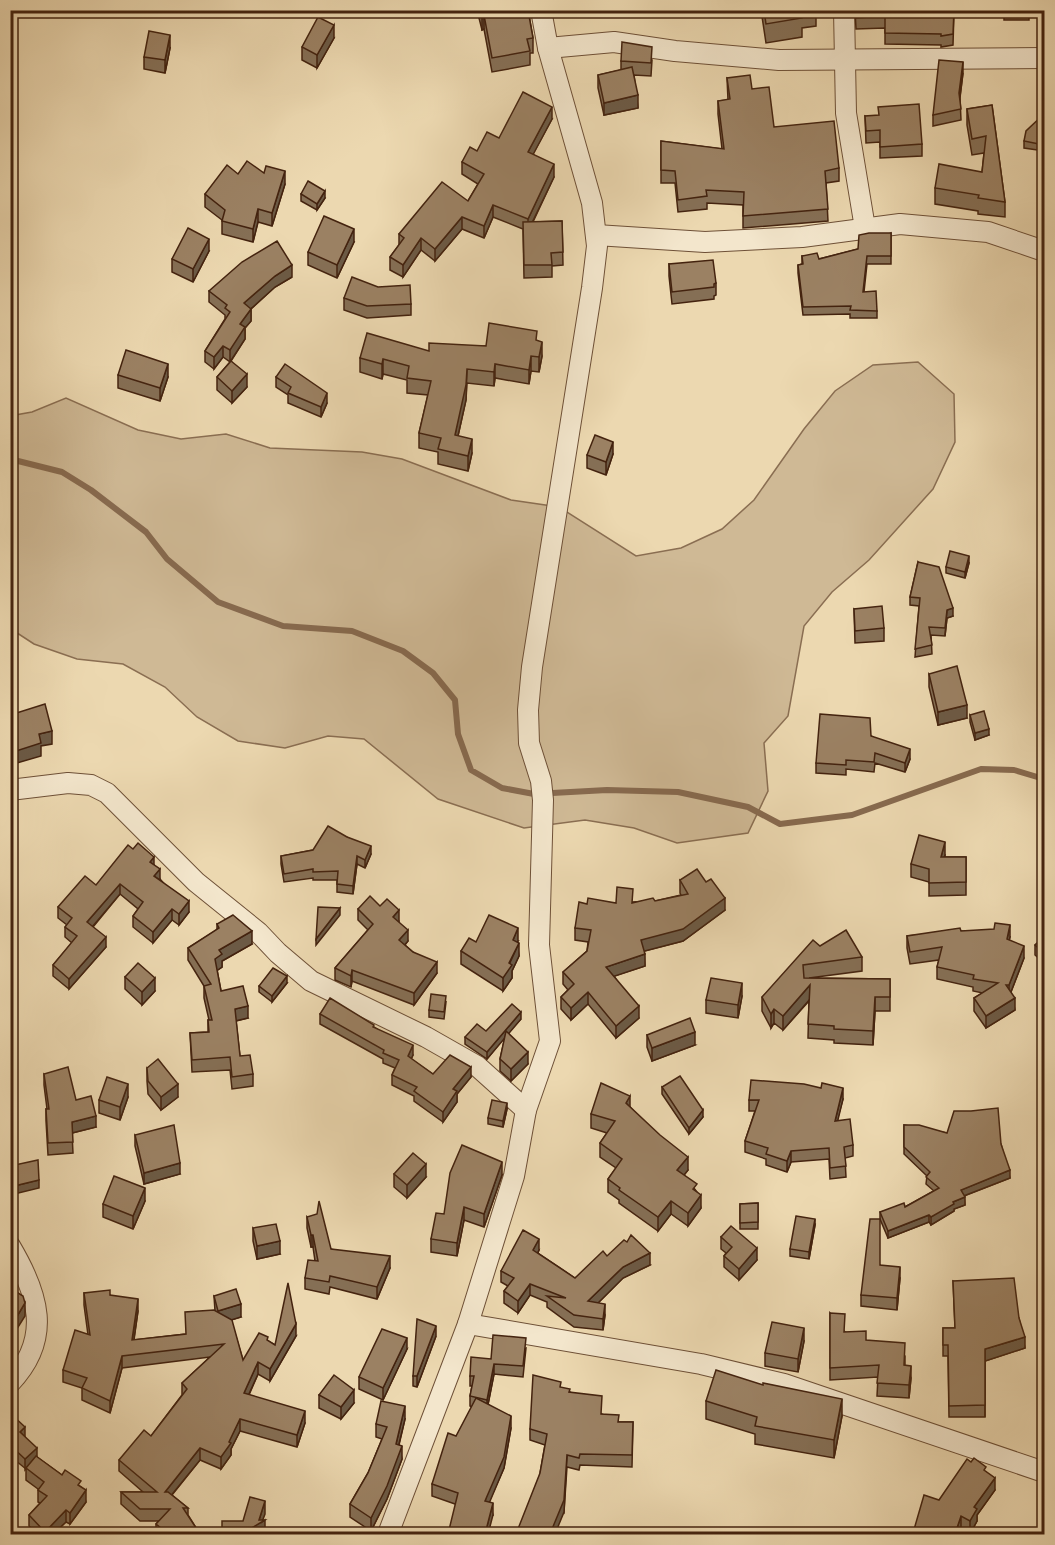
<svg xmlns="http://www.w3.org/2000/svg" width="1055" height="1545" font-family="Cardo,serif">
<rect width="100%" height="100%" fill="#ecd8b0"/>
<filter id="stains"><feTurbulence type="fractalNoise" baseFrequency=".00333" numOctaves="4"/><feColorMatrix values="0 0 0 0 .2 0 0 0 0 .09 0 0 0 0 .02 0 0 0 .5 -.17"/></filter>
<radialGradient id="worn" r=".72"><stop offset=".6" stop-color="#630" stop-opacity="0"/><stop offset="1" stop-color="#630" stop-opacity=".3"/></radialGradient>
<path fill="#cfb995" stroke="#8a6e52" stroke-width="1.5" d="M918,362L954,394L955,442L933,489L869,560L832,592L804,626L788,716L764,743L768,791L748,833L677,843L634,828L585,820L524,828L438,799L364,739L328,736L285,748L238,741L197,717L165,687L123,664L77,659L34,644L11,629L10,416L32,412L66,398L138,430L181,439L226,434L270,448L362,452L402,459L511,500L559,507L636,556L681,548L722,529L754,500L804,429L835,391L873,365Z"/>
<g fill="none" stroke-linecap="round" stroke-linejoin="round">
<path stroke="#876a4f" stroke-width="6" d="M10,459L62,472L91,490L146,532L167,559L218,602L283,626L352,631L403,651L433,673L455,700L458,734L471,770L502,788L534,794L607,790L678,792L748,807L780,824L852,815L981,769L1014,770L1044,779"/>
<defs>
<g id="minor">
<path d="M844,10L846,113L865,228"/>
<path d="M548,48L614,42L675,51L779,60L1044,58"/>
<path d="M596,235L705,242L802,237L900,224L988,232L1044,251"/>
<path d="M10,790L68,783L91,785L107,793L196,882L258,932L278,953L311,981L426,1037L477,1066L526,1110"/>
<path d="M10,1246C38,1293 53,1338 10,1383"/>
<path d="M468,1324L701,1364L784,1384L1044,1472"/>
<path d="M388,1534L468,1324L514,1176L526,1110L550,1041L539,945L543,800L541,781L529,743L528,710L532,667L592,288L597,246L592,203L548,48L541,10"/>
</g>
</defs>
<use href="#minor" stroke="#6e5037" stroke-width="22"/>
<use href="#minor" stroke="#f3e6cc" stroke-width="20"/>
</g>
<g fill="#856f55" stroke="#44230f" stroke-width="1.5">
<path d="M477,10H528L533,38V53H530V65L492,72L484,29L482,30Z"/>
<path d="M761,10H816V26L802,28V37L766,43Z"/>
<path d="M855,10H964L954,11L953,45L941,47V45L885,44V28L856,29Z"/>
<rect x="1004" y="10" width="25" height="10"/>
<path d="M334,38L317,68L302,60V47Z"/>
<path d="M170,48L165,73L144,69V57Z"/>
<path d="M652,60L651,76L634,75L638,108L604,115L598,88V75L621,70V61Z"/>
<path d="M963,73L960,98L961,120L933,126V115Z"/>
<path d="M727,78L752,89L774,127L839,168V181L826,183L828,221L743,228V205L707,203V209L678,212L675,183H661V141L722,149L718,114V101L728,100Z"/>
<path d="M992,105L1005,202V217L978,214V211L935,204V188L982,172L984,153L972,155L967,125V109Z"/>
<path d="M1044,115V151L1024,148V141Z"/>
<path d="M865,116L922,144V156L880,158V142L866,143Z"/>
<path d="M552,119L533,154L554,177L533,222L562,221L563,265L552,266V277L524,278L523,229L493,217L484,238L462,229L435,261L421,250L403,277L390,270V257L399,245V234L468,201L478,184L462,174V162L477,151L499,138Z"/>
<path d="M264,173L285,184L272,226L258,222L253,242L222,234V220L205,207V194L238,174Z"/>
<path d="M301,194L325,198L317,210L301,201Z"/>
<path d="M891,233V264H867L864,292L877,311V318H850V314L803,315L798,273V265L802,264V256L819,259L858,249Z"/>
<path d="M354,242L337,278L308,265V252Z"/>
<path d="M209,251L193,282L172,272V259Z"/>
<path d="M669,264L716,283V295L714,296V299L672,304L669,276Z"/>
<path d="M292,277L275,287L251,309V321L245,328V339L231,361L247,387L232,403L217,390V377L230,362L223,357L214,369L205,362V351L225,319V315L209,302V291Z"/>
<path d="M344,298L411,304V315L367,318L344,310Z"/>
<path d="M537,341L542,356L539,372L531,371L529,384L495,378L494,386L467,383L466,400L458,436L472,453L468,471L438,464V452L419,448V433L428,395L407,393V380L383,374L382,379L360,372V358Z"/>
<path d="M118,375L168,377L160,401L118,388Z"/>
<path d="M276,377L327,403L321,417L288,403V395L276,387Z"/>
<path d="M613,454L606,475L587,468V455Z"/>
<path d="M918,562L953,616L947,618L945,636L931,635L932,654L915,657L919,606L910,605V597Z"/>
<path d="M969,563L965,578L946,573V567Z"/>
<path d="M854,609L884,628V641L855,643Z"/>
<path d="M929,674L967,718L938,725L929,687Z"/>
<path d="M970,715L989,735L975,740L970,722Z"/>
<path d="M871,736L910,759L905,772L875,763L874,772L846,769V775L816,773V763Z"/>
<path d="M347,837L371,854L365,868L357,864L353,894L337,892V880H313V878L284,882L281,864V856L313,850Z"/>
<path d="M945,855V857H966V895L929,896V882L911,877V864Z"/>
<path d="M154,865L160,879L189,912L179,925L172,920L153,943L133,927V916L138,909L120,894L93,927L106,947L69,989L53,976V965L72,943L65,937V927L67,925L58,918V907L96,885Z"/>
<path d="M680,880L725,910L683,941L644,951L645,966L614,976L639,1018L616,1038L588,1004L571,1020L561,1009V997L568,990L563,984V972L587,951L588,942L575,940V928L587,904L655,901L681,895L680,893Z"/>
<path d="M380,906L399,921V922L408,941L405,945L437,973L414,1005L352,981L351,987L335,980V968L368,930L358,920V909Z"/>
<path d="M217,924L252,944L222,961V967L217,970L221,991L248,1018L236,1021L240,1056L253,1074V1086L232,1089L230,1070L192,1072L190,1033L208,1032V1020H209L204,998V986L188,960V948L217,930Z"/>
<path d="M961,931L1010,937L1009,940L1024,958L1011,992L1015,1010L986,1028L974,1011V998L983,993L973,991V987L937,979V967L939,960L910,964L907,948V936Z"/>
<path d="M1044,937V963L1035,955V945Z"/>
<path d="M518,941L517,942L519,956L512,971V978L503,991L461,964V951L476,942Z"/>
<path d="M820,946L862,957V971L809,978L890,979V1011H875L873,1045L834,1043V1040L808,1038L809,1001L783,1030L774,1023L771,1028L762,1011V997Z"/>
<path d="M125,977L155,991L142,1005L125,989Z"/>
<path d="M287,983L272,1002L259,992V986Z"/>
<path d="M742,996L738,1018L706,1013V1000Z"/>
<path d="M446,1002L444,1019L429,1017V1010Z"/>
<path d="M320,1014L374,1027L413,1055L411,1059L433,1074L471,1077L457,1094V1102L443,1122L414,1101V1096L392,1085V1075L395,1068L383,1063V1059L320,1024Z"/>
<path d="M521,1019L508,1033L528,1064L511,1081L500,1071V1059L505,1037L487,1059L465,1044V1037L486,1031Z"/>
<path d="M647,1035L695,1045L652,1061L647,1047Z"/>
<path d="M147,1068L178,1097L161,1110L148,1094L147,1081Z"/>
<path d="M44,1074L76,1100L96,1127L72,1133L73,1153L48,1155L46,1121V1109H47L44,1085Z"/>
<path d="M662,1087L703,1117L689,1134L662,1094Z"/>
<path d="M128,1097L120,1120L99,1113V1100Z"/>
<path d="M843,1099L837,1121L853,1145V1156L845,1158L846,1177L830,1179L829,1159L791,1162L787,1172L766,1165V1159L745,1152V1141L755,1111H749V1100Z"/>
<path d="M630,1107L688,1170L684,1175L697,1192L701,1208L688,1226L671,1214L658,1231L619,1203V1200L608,1192V1179L616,1168L600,1157V1143L607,1133L591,1128V1114Z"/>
<path d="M507,1109L503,1127L488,1124V1118Z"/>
<path d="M904,1125L947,1133L1001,1144L1010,1178L964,1196L965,1205L954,1209V1211L931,1225L929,1222L888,1238L880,1219V1212L905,1207L934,1191L926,1184L927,1176L904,1154Z"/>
<path d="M135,1135L180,1174L144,1184L135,1146Z"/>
<path d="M394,1174L426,1177L407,1198L394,1187Z"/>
<path d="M502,1175L484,1227L464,1220L457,1256L431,1252V1239L444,1214Z"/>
<path d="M145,1201L133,1229L103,1217V1204Z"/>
<path d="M758,1203V1229H740V1204Z"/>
<path d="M307,1217L331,1249L390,1268L377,1299L330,1287L329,1294L305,1289V1278L315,1261L313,1247H311L307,1228Z"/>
<path d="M815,1225L809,1259L790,1256V1249Z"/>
<path d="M253,1228L280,1254L257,1259L253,1241Z"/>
<path d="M721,1237L757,1260L739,1280L724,1267V1256L726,1253L721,1249Z"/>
<path d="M539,1250L538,1253L575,1278L607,1256L650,1265L623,1278L598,1303L605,1315L603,1330L574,1327L547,1307V1302L530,1295L518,1313L504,1303V1291L508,1286L501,1282V1271Z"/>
<path d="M880,1265L900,1278L897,1310L861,1306V1295Z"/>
<path d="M953,1281L1019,1318L1025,1348L985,1361V1417H949L948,1356H943V1328H955Z"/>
<path d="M84,1293L110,1295L138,1311L134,1340L186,1334L215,1311L214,1296L241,1317L231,1320L243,1360L268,1341L275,1345L296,1336L270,1381L258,1374L249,1395L305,1423L297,1447L240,1431L231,1449V1455L221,1469L200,1460L172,1495L188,1508V1515L200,1534H156V1524L159,1521H140L121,1504V1492H143L119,1471V1460L151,1436L182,1395V1383L210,1357L122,1368L110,1413L82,1400V1388L63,1382V1370L88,1335L84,1305Z"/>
<path d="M830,1313L845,1332L905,1356V1366L911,1378L909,1398L877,1396L878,1377L830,1380Z"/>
<path d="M436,1336L417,1387L413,1386V1376Z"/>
<path d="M804,1341L798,1372L765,1366V1353Z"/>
<path d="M526,1348L523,1377L494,1374L488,1404L511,1428L504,1468L489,1502L493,1515L455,1504L432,1496V1484L472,1407L470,1406V1396L472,1386H470V1376L491,1359Z"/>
<path d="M407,1349L383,1400L359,1389V1377Z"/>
<path d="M561,1388L570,1392L602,1414L619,1422H633L632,1467L580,1465L579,1470L567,1467L564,1512L540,1473L545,1445L530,1440V1429Z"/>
<path d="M319,1395L354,1403L341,1419L319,1408Z"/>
<path d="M706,1401L842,1416L834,1458L755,1444V1434L706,1419Z"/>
<path d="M11,1414L37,1457L62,1475L81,1487L86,1502L70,1524L66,1522L53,1534H37L29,1526V1515L40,1503L38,1502V1489L26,1480V1469L10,1456Z"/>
<path d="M405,1419L399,1445L402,1459L387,1499L371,1531L350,1517V1504L368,1473L382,1439L376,1437V1424Z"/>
<path d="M986,1472L995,1490L977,1515V1521L970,1534L961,1529L959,1534H913V1533L939,1500Z"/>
</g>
<g fill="#6c5a45" stroke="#44230f" stroke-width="1.5">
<path d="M484,15V29L482,30V16Z"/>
<path d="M334,25V38L317,68V55Z"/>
<path d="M170,35V48L165,73V60Z"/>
<path d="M963,62V73L959,104V93Z"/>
<path d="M638,95V108L604,115V103Z"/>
<path d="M552,107V119L528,164V152Z"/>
<path d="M554,164V177L528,231V219Z"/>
<path d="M285,171V184L272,226V213Z"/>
<path d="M325,191V198L317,210V204Z"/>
<path d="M493,205V217L484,238V226Z"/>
<path d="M258,209V222L253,242V229Z"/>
<path d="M462,217V229L435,261V249Z"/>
<path d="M354,229V242L337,278V265Z"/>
<path d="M421,238V250L403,277V265Z"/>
<path d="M209,239V251L193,282V269Z"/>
<path d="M292,265V277L275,287L244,315V303L275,276Z"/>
<path d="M251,309V321L245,328V339L230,362V350L240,324Z"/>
<path d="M542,342V356L539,372V357Z"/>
<path d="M223,346V357L214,369V357Z"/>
<path d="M531,356V371L529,384V370Z"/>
<path d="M383,359V374L382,379V364Z"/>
<path d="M16,362V375L10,384V371Z"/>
<path d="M168,364V377L160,401V388Z"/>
<path d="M495,364V378L494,386V372Z"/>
<path d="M467,369L466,400L455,449V435Z"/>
<path d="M247,374V387L232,403V391Z"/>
<path d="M327,393V403L321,417V407Z"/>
<path d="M472,439V453L468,471V456Z"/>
<path d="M613,442V454L606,475V462Z"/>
<path d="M969,556V563L965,578V572Z"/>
<path d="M953,608V616L947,618L945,636L947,610Z"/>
<path d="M967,705V718L938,725V712Z"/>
<path d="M989,729V735L975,740V733Z"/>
<path d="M52,731V744L41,746V756L10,765V753L39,734Z"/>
<path d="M910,749V759L905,772V763Z"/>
<path d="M945,842V855L941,870V857Z"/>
<path d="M371,846V854L365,868V860Z"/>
<path d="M357,856V864L353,894V886Z"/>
<path d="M154,857V867L150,862Z"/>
<path d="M160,869V880L154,876Z"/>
<path d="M120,884V894L87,933V922Z"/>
<path d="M725,898V910L683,941L641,952V940Z"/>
<path d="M189,901V912L179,925V914Z"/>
<path d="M12,903V916L10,917V905Z"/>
<path d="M340,908V915L316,945V939Z"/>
<path d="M172,909V920L153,943V932Z"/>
<path d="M399,910V921L393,928V917Z"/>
<path d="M1010,925V937L1007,952V939Z"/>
<path d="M518,928V941L513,953V940Z"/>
<path d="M408,930V941L399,951V940Z"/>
<path d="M252,931V944L222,961V967L215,972V959L219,950Z"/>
<path d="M106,937V947L69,989V979Z"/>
<path d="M519,943V956L512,971V978L503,991V978Z"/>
<path d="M1024,946V958L1009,997V985Z"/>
<path d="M645,954V966L606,979V967Z"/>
<path d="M437,962V973L414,1005V993Z"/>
<path d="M352,970V981L351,987V976Z"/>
<path d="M287,976V983L272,1002V996Z"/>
<path d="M155,978V991L142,1005V992Z"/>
<path d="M742,983V996L738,1018V1005Z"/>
<path d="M810,985V999L783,1030V1016Z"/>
<path d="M588,992V1004L571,1020V1008Z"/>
<path d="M875,997V1011L873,1045V1031Z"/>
<path d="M1015,998V1010L986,1028V1016Z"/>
<path d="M248,1006V1018L235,1021V1009Z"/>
<path d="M639,1006V1018L616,1038V1026Z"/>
<path d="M774,1009V1023L771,1028V1014Z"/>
<path d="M521,1012V1019L487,1059V1052Z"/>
<path d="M695,1032V1045L652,1061V1048Z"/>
<path d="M413,1045V1055L408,1066V1056Z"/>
<path d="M528,1052V1064L511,1081V1069Z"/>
<path d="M471,1067V1077L457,1094V1102L443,1122V1112L453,1089Z"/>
<path d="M128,1084V1097L120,1120V1107Z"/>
<path d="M178,1084V1097L161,1110V1097Z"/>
<path d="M843,1088V1099L835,1132V1121Z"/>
<path d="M630,1096V1109L626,1103Z"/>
<path d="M507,1103V1109L503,1127V1121Z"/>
<path d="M703,1110V1117L689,1134V1128Z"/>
<path d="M96,1116V1127L72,1133V1122Z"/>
<path d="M15,1134V1143L10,1171V1163Z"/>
<path d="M791,1151V1162L787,1172V1161Z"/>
<path d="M688,1157V1170L677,1184V1170Z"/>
<path d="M502,1162V1175L484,1227V1214Z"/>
<path d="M180,1163V1174L144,1184V1173Z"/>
<path d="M426,1164V1177L407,1198V1185Z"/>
<path d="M1010,1170V1178L961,1197V1190Z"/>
<path d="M39,1180V1188L10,1195V1187Z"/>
<path d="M145,1188V1201L133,1229V1216Z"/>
<path d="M701,1195V1208L688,1226V1213Z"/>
<path d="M965,1197V1205L954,1209V1211L931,1225V1217L953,1202Z"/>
<path d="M671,1201V1214L658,1231V1217Z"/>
<path d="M464,1207V1220L457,1256V1243Z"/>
<path d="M929,1215V1222L888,1238V1231Z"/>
<path d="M815,1219V1225L809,1259V1252Z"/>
<rect x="311" y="1235" width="2" height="12"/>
<path d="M539,1239V1250L533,1261V1250Z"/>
<path d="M280,1241V1254L257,1259V1246Z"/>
<path d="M757,1248V1260L739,1280V1269Z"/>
<path d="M650,1253V1265L623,1278L588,1313V1301L623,1267Z"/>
<path d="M390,1256V1268L377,1299V1287Z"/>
<path d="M900,1267V1278L897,1310V1298Z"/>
<path d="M15,1270V1283L10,1285V1272Z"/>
<path d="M530,1284V1295L518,1313V1301Z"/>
<path d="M138,1299V1311L132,1352V1340Z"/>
<path d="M25,1303V1316L10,1340V1328Z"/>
<path d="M241,1304V1317L218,1324V1311Z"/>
<path d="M605,1304V1315L603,1330V1319Z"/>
<path d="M296,1324V1336L270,1381V1369Z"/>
<path d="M436,1326V1336L417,1387V1376Z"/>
<path d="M804,1328V1341L798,1372V1359Z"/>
<path d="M1025,1337V1348L985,1361V1417V1349Z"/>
<path d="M407,1338V1349L383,1400V1388Z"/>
<path d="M122,1356V1368L110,1413V1401Z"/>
<path d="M258,1362V1374L244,1405V1393Z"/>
<path d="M494,1364V1374L487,1410V1400Z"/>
<path d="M911,1366V1378L909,1398V1385Z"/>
<path d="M354,1390V1403L341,1419V1407Z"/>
<path d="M842,1399V1416L834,1458V1440Z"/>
<path d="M405,1406V1419L396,1456V1444Z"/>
<path d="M305,1411V1423L297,1447V1435Z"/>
<path d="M511,1416V1428L504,1468L485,1513V1501Z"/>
<path d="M240,1419V1431L231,1449V1455L221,1469V1457Z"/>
<path d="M25,1427V1437L20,1432Z"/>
<path d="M402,1446V1459L387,1499L371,1531V1518Z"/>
<path d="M37,1448V1458L25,1470V1459Z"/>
<path d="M200,1448V1460L165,1503V1492Z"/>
<path d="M567,1455L564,1512L555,1534H550Z"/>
<path d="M995,1478V1490L977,1515V1521L970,1534V1521L974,1507Z"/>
<path d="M86,1490V1502L70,1524V1513Z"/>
<path d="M265,1501V1514L262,1522L265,1520V1533L263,1534H242L259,1520Z"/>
<path d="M493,1503V1515L488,1534H485Z"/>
<path d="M66,1510V1522L53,1534H45V1532Z"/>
<path d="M961,1516V1529L959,1534H955Z"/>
</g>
<g fill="#9b8163" stroke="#44230f" stroke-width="1.5">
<path d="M481,10H528L533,38L527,39L530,51L492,58L484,15L482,16Z"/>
<path d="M764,10H801L802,18L766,24Z"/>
<path d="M856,10H954L953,34L941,36V34L885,33V16L856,18Z"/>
<path d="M318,17L334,25L317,55L302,47Z"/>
<path d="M149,31L170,35L165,60L144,57Z"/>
<path d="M622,42L652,47L651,63L621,61Z"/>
<path d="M939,60L963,62L959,93L961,109L933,115Z"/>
<path d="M632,67L638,95L604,103L598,75Z"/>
<path d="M750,75L752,89L769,87L774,127L834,121L839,168L825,171L828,209L743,216L744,192L706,190L707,196L678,200L675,171L661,170V141L724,149L718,101L730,99L727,78Z"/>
<path d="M523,92L552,107L528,152L554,164L528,219L493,205L484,226L462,217L435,249L421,238L403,265L390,257L404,238L399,234L442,182L468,201L484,174L462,162L470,147L477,151L487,132L499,138Z"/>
<path d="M919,104L922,144L880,147V130L866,131L865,116L879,115L878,107Z"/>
<path d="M992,105L1005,202L978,198L979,195L935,188L939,164L982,172L986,136L972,139L967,109Z"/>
<path d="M1044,114V145L1024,141L1026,131Z"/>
<path d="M247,161L264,173L266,166L285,171L272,213L258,209L253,229L222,221L225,210L205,194L227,165L238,174Z"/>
<path d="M308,181L325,191L317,204L301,194Z"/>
<path d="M324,216L354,229L337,265L308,252Z"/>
<path d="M562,221L563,252L551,253L552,265H524L523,222Z"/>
<path d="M188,228L209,239L193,269L172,259Z"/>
<path d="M869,233H891V256H867L863,292L876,291L877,311L850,310L851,306L803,307L798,265L803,264L802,256L817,253L819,259L858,249L859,235Z"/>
<path d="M277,241L292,265L275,276L244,303L251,309L240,324L245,327L230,350L223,346L214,357L205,351L230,312L225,308L227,305L209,291L242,262Z"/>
<path d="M713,260L716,283L714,284V287L672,292L669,264Z"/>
<path d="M352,277L378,287L410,285L411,304L367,306L344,298Z"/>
<path d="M489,323L537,331L536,340L542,342L539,357L531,356L529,370L495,364L494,372L467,369L466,385L455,435L472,439L468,456L438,449L441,438L419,433L431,381L407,378L409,366L383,359L382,364L360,358L367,333L429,351V343L486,346Z"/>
<path d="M126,350L168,364L160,388L118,375Z"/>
<path d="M10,359L16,362L10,371Z"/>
<path d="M231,361L247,374L232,391L217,377Z"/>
<path d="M285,364L327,393L321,407L288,393L291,387L276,377Z"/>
<path d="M595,435L613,442L606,462L587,455Z"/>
<path d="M950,551L969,556L965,572L946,567Z"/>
<path d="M918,562L939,567L953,608L947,610L945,628L929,627L932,645L915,649L920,598L910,597Z"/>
<path d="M882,606L884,628L855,631L854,609Z"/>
<path d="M957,666L967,705L938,712L929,674Z"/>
<path d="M45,704L52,731L39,734L41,743L10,753V715Z"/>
<path d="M984,711L989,729L975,733L970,715Z"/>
<path d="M820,714L870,718L871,736L910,749L905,763L875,753L874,762L846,760V765L816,763Z"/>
<path d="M328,826L347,837L371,846L365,860L357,856L353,886L337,884L338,871L313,872V869L284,874L281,856L313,850Z"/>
<path d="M919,835L945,842L941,857H966V882L929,883V869L911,864Z"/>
<path d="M138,843L154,857L150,862L160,869L154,876L189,901L179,914L172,909L153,932L133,916L143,902L120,884L87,922L106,937L69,979L53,965L77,936L65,927L72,918L58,907L85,876L96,885L128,845L133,849Z"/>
<path d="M697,869L706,882L711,879L725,898L683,929L641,940L645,954L606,967L639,1006L616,1026L588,992L571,1008L561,997L574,984L563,972L587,951L591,930L575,928L579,902L587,904L588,898L616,903L617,887L633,889L632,903L653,898L655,901L688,894L680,880Z"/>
<path d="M370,896L380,906L387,899L399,910L393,917L408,930L399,940L413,952L437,962L414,993L352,970L351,976L335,968L373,924L358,909Z"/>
<path d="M318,907L340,908L316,939Z"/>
<path d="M233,915L252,931L219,950L222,954L215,959L221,991L243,986L248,1006L235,1009L240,1056L250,1055L253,1074L232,1077L230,1057L192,1060L190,1033L209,1032L208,1020H212L204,986L211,984L188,948L219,928L217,924Z"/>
<path d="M489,915L518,928L513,940L519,943L509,963L512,965L503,978L461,951L469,938L476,942Z"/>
<path d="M995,923L1010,925L1007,939L1024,946L1009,985H1006L1015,998L986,1016L974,998L998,983L973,979L974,975L937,967L942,947L910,952L907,936L960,928L961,931L994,929Z"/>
<path d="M846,930L862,957L803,965L804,978L890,979V997H875L873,1031L834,1029V1026L808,1024L810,985L783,1016L774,1009L771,1014L762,997L813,940L820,946Z"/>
<path d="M1044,937V953L1035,945Z"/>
<path d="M138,963L155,978L142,992L125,977Z"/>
<path d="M273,968L287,976L272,996L259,986Z"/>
<path d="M711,978L742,983L738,1005L706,1000Z"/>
<path d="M431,994L446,996L444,1012L429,1010Z"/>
<path d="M330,998L374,1025L373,1027L413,1045L408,1056L433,1074L450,1055L471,1067L453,1089L457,1091L443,1112L414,1091L417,1087L392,1075L399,1060L383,1053L384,1050L320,1014Z"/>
<path d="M512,1004L521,1012L487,1052L465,1037L477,1024L486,1031Z"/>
<path d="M690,1018L695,1032L652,1048L647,1035Z"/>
<path d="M506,1031L528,1052L511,1069L500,1059Z"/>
<path d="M158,1059L178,1084L161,1097L148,1081L147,1068Z"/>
<path d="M68,1067L76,1100L91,1096L96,1116L72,1122L73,1142L48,1143L46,1109H49L44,1074Z"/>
<path d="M680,1076L703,1110L689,1128L662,1087Z"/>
<path d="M107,1077L128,1084L120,1107L99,1100Z"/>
<path d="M751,1080L804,1084L821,1088L822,1083L843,1088L835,1121L850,1119L853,1145L844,1147L846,1166L830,1168L829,1148L791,1151L787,1161L766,1154L768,1148L745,1141L759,1100H749Z"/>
<path d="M601,1083L630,1096L626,1103L660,1135L688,1157L677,1170L697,1184L693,1189L701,1195L688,1213L671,1201L658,1217L619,1190L620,1188L608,1179L622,1159L600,1143L615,1121L591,1114Z"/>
<path d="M492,1100L507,1103L503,1121L488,1118Z"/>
<path d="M998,1108L1001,1144L1010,1170L961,1190L965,1197L953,1202L954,1204L931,1217L929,1215L888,1231L880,1212L904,1203L905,1207L939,1188L926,1177L930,1172L904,1147V1125H919L947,1133L954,1111H971Z"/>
<path d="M174,1125L180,1163L144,1173L135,1135Z"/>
<path d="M10,1134H15L10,1163Z"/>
<path d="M462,1145L502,1162L484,1214L464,1207L457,1243L431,1239L436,1213L444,1214L450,1173Z"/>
<path d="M413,1153L426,1164L407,1185L394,1174Z"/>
<path d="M38,1160L39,1180L10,1187V1166Z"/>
<path d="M114,1176L145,1188L133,1216L103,1204Z"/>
<path d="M319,1201L331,1249L390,1256L377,1287L330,1276L329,1282L305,1278L308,1260L318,1261L313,1235H311L307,1217L317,1214Z"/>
<path d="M758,1203V1222L740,1223V1204Z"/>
<path d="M796,1216L815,1219L809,1252L790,1249Z"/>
<path d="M870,1219H880V1265L900,1267L897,1298L861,1295Z"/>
<path d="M276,1224L280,1241L257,1246L253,1228Z"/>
<path d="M731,1226L757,1248L739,1269L724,1256L732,1247L721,1237Z"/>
<path d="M523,1230L539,1239L533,1250L575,1278L603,1251L607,1256L624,1240L627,1242L631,1235L650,1253L623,1267L588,1301L605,1304L603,1319L574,1315L547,1296L566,1298L530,1284L518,1301L504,1291L514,1278L501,1271Z"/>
<path d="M10,1260L15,1270L10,1272Z"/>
<path d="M1014,1278L1019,1318L1025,1337L985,1349V1405L949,1406L948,1345H943V1328H955L953,1281Z"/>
<path d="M288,1283L296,1324L270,1369L258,1362L244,1393L305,1411L297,1435L240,1419L229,1442L231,1443L221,1457L200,1448L165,1492H168L188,1508H183L200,1534H168L156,1524L170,1509H140L121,1492H157L119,1460L144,1430L151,1436L187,1389L182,1383L224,1344L122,1356L110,1401L82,1388L87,1378L63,1370L75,1330L90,1335L84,1293L110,1290V1295L138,1299L132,1340L186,1334L185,1312L214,1310L232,1320L243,1360L259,1333L268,1337L267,1340L275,1345Z"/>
<path d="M10,1288L23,1296L25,1303L10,1328Z"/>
<path d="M236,1289L241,1304L218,1311L214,1296Z"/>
<path d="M830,1313L845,1314L844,1332L866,1331V1340L905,1343L904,1365L911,1366L909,1385L877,1383L879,1365L830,1368Z"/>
<path d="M417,1319L436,1326L417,1376H413Z"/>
<path d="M772,1322L804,1328L798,1359L765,1353Z"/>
<path d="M382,1329L407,1338L383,1388L359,1377Z"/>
<path d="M493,1335L526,1338L523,1366L494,1364L487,1400L470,1396L474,1376H470L471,1357L491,1359Z"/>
<path d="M716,1370L763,1385V1383L842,1399L834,1440L755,1426L757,1417L706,1401Z"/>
<path d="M334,1375L354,1390L341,1407L319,1395Z"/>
<path d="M533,1375L561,1382L560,1387L570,1389L569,1392L602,1396L601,1414L619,1415L618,1422H633L632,1455L580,1454L579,1458L567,1455L564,1500L550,1534H516L540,1473L547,1434L530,1429Z"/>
<path d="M476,1398L511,1416L504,1457L485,1501L493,1503L485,1534H448L458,1493L432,1484L448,1433L456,1436Z"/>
<path d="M381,1401L405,1406L396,1444L402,1446L387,1486L371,1518L350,1504L368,1473L387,1427L376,1424Z"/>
<path d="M11,1414L25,1427L20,1432L37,1448L25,1459L10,1445Z"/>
<path d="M36,1456L62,1475L65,1470L81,1481L78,1485L86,1490L70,1513L66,1510L45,1532L29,1515L47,1496L38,1490L44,1482L26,1468Z"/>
<path d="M974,1458L986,1467L984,1470L995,1478L974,1507L977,1509L970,1521L961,1516L955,1534H918L913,1533L924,1495L939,1500L967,1459L971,1462Z"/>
<path d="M250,1497L265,1501L259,1520H265L242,1534H222V1521H243Z"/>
<path d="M318,1528L333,1534H315Z"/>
<path d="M438,1530L447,1534H436Z"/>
</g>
<rect width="1055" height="1545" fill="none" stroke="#ecd8b0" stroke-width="36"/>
<rect x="12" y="12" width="1031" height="1521" fill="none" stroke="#44230f" stroke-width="3"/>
<rect x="18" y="18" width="1019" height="1509" fill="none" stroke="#44230f" stroke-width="1.5"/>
<rect width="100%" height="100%" filter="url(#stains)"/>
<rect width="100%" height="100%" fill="url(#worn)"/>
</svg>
